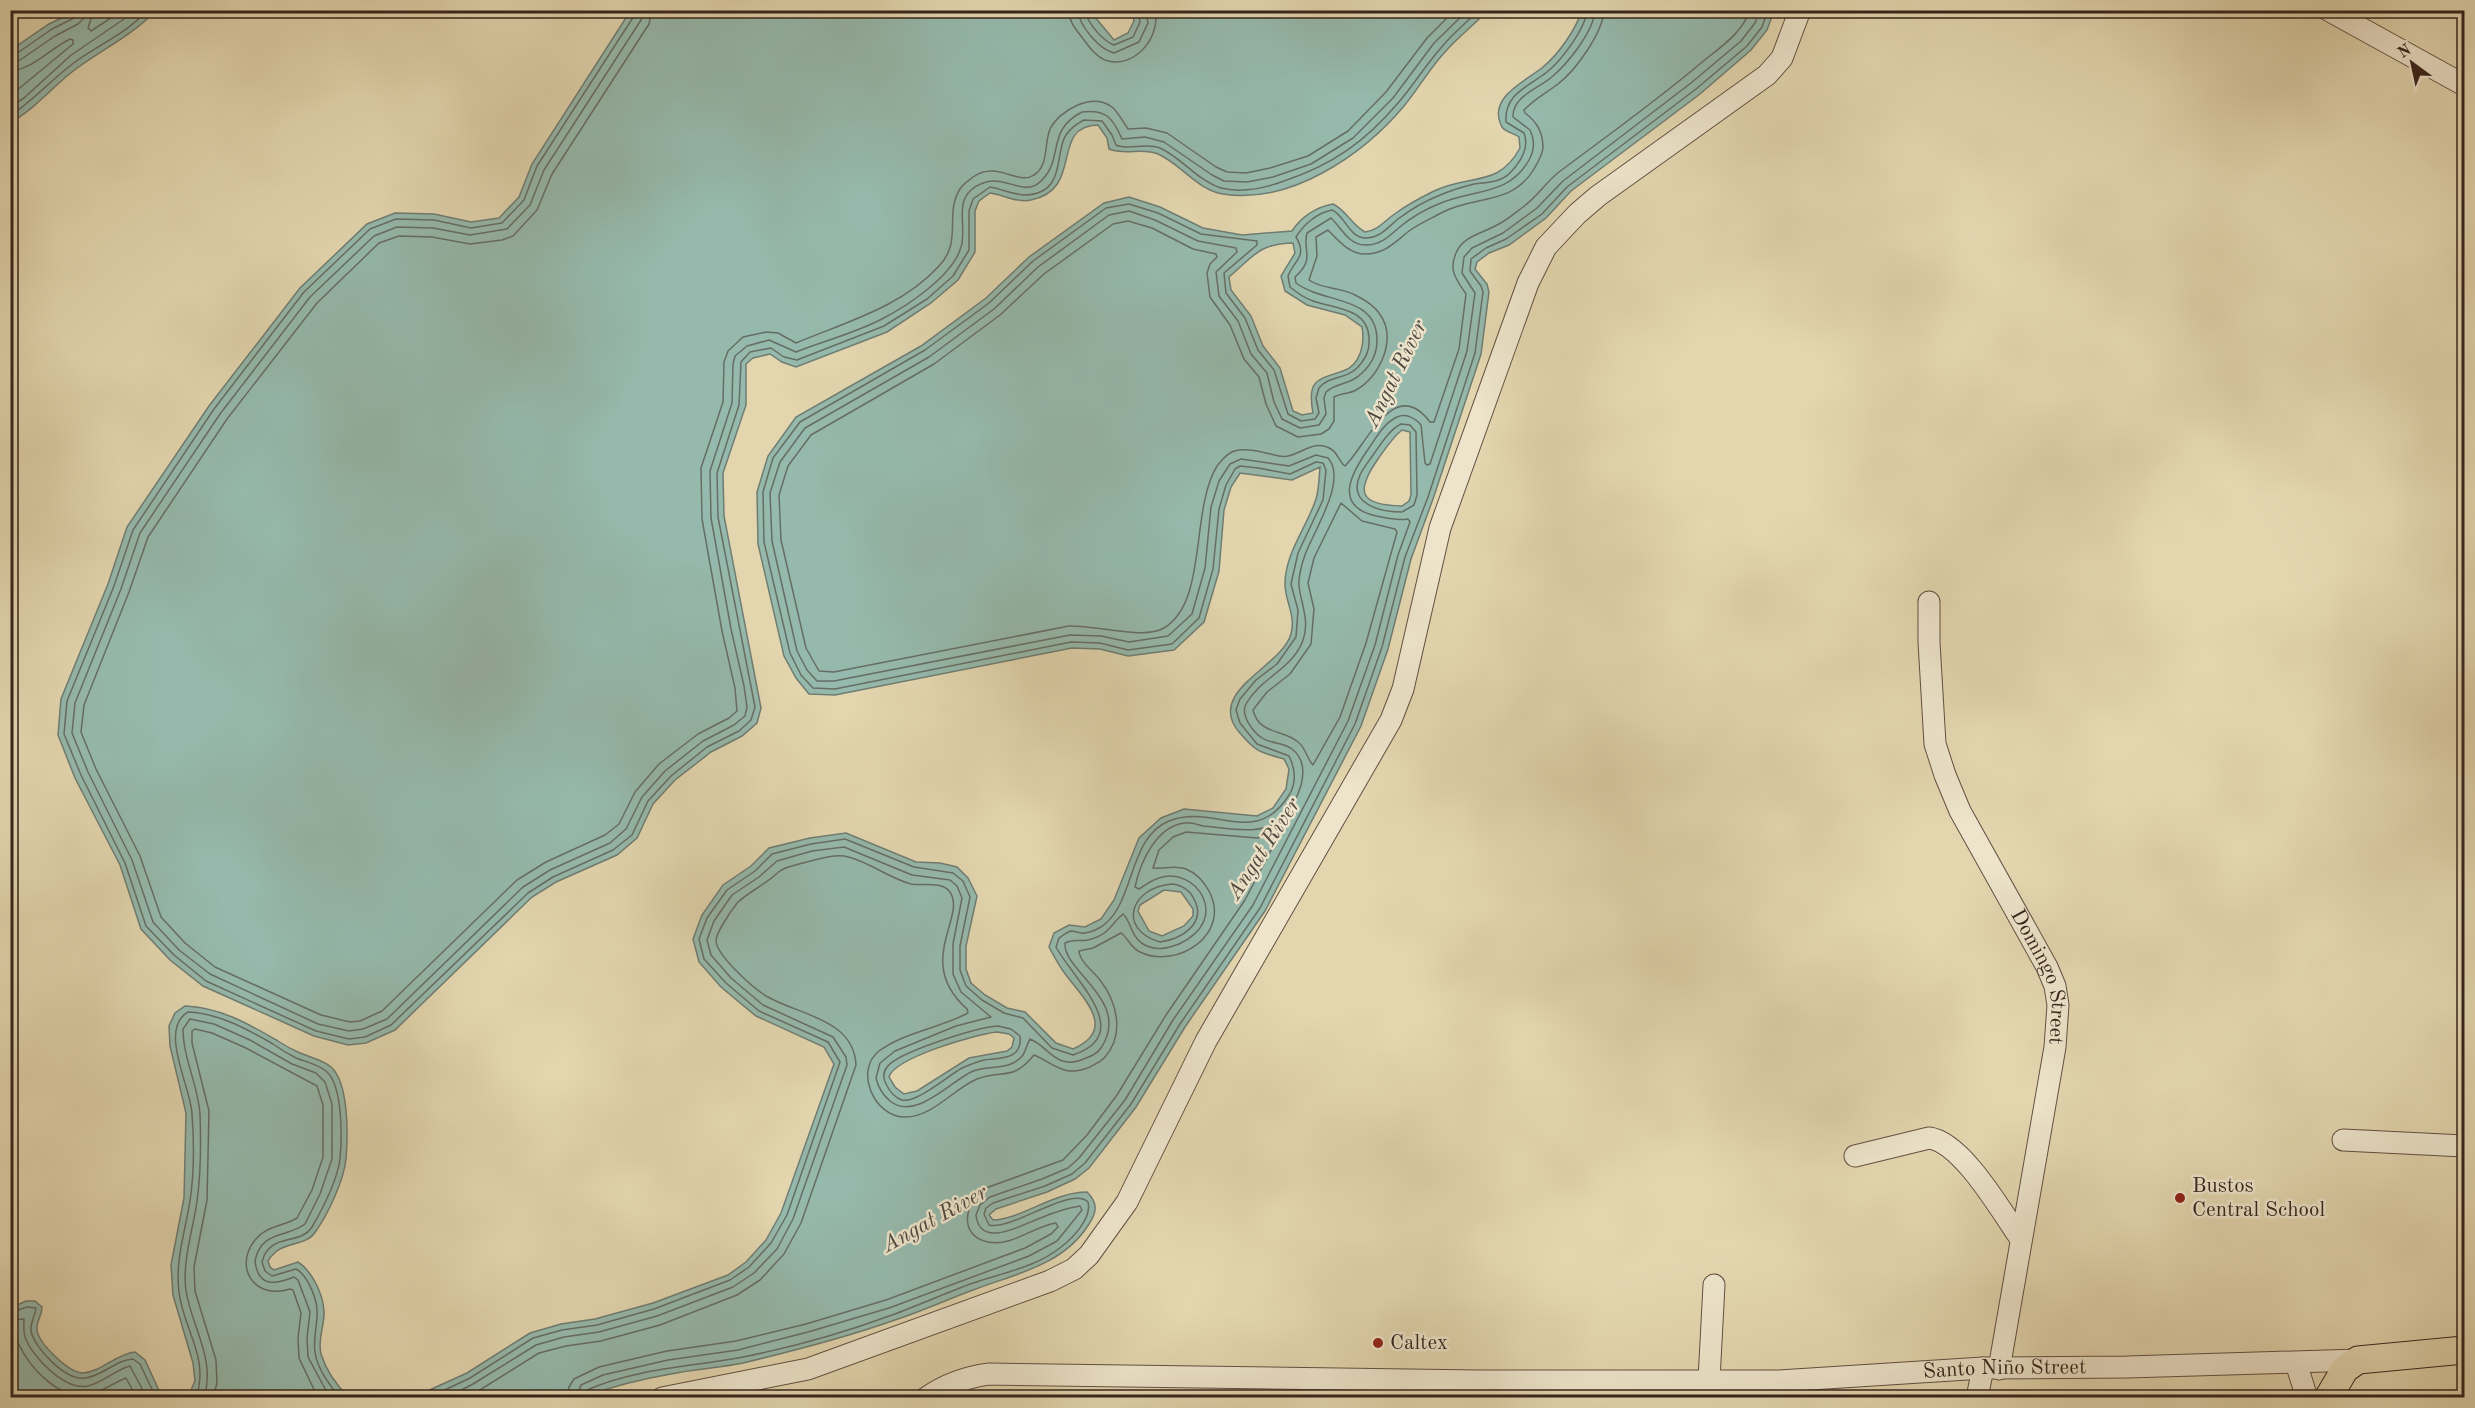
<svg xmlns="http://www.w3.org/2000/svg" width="2475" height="1408" font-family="'Old Standard TT',serif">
<rect width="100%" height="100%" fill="#e3d6af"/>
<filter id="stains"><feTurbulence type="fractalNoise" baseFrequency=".00333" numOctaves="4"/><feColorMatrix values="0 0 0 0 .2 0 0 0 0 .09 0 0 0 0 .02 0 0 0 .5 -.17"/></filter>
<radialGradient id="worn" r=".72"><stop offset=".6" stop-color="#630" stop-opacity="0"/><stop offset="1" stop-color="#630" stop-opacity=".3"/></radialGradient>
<g fill="#95b9ac" stroke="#6f7d73" stroke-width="1.5" fill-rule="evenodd">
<path d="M631,10L1090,11L1114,40L1128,33L1134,21L1132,11H1487C1474,25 1458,37 1445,52C1430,68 1418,89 1404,106C1363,155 1290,205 1223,194C1197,190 1181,164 1158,154C1141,147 1127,156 1109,149L1107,138L1098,125C1049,126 1085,189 1031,200C1017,203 1004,195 990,193L979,201L975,211V252L958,280L931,303L887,332L796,367L782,362L770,354L753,358L746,364V405L723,473L724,516L761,708L757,723L742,736L711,752L675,780L653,804L637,838L617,855L556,882L532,897L395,1030L366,1043L348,1045L314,1036L203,986L170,960L141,929L120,865L75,778L58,735L61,699L108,584L127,527L209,406L300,288L367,224L395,213L434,214L471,222L499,218L519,197L532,164Z"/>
<path d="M76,11H155C134,34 105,48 80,66C55,83 37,108 11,122V50L49,24Z"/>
<path d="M1582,11H1774L1767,30L1751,50L1700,94L1571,191L1546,218L1509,245L1489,253L1477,262L1475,269L1487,284L1489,292L1481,354L1433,499L1411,559L1388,649L1361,726L1265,911L1185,1027L1136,1107L1089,1168L1075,1179L1047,1192L996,1209L989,1215L993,1220C1022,1219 1053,1192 1087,1192C1098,1203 1097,1212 1089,1224C1064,1265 1015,1274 973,1290C946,1300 920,1312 892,1321C844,1338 793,1351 743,1363C719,1368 695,1369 671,1374C641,1379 611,1387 583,1397H414L467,1373L530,1333L561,1324L595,1319L653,1303L728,1275L746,1262L766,1240L781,1213L834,1064L824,1047L756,1016L721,987L699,962L693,939L702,915L723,885L751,866L769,848L810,838L846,833L916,862L940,863L957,867L968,878L977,896L966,946V969L971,983L985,995L1007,1008L1025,1012L1056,1043L1073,1049C1117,1030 1085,1000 1066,975C1059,966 1054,956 1049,947L1054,933L1069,925L1085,927L1101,919L1114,900L1139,838L1161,818L1184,809L1257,816L1273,808L1286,789L1289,769L1284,759C1259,752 1256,752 1239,732C1205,691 1282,667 1291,634C1296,614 1285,602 1285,584C1285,553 1307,527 1316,499C1319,490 1319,477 1320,467L1292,480L1240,473L1231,487L1224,510L1219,571L1204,622L1174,650L1128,656L1100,649L1072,648L835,695L809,694L796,678L784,656L758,544L757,492L768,456L796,417L921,346L986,298L1029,257L1104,203L1129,197L1160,207L1203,228L1242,235L1292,231C1301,217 1316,207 1333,204C1346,210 1351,224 1365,232C1379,230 1384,221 1396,213C1407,205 1420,198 1432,192C1468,173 1498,189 1520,148L1519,137C1514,133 1503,132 1501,125C1488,97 1526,81 1543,67C1559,54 1575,30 1582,11ZM1293,243L1295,253L1281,276L1285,291L1307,305L1345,315L1362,327C1365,343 1361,365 1343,371C1315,380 1307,381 1313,413L1302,415L1293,411L1280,368L1263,346L1251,316L1231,290L1229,277C1254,256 1258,244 1293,243ZM1402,430L1410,432L1411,495L1409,501L1402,506C1359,505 1355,492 1378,459C1385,449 1392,438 1402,430ZM1164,890L1181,892L1193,909V916L1184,926L1162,936L1149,931L1138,911L1140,905ZM997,1032L1009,1034L1014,1038L1012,1047L1007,1051L969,1058L917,1091L904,1094L895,1087L889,1077C894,1058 976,1034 997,1032Z"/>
<path d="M185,1006C219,1007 249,1024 278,1041C284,1045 291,1049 298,1052C308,1057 322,1059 331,1067C349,1083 348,1136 346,1159C344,1180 328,1214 316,1231C305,1249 282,1238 268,1261L270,1267L274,1270L298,1262C312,1271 323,1294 324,1311C325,1325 317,1339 321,1354C326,1370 337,1386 349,1397H188L195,1381L193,1363L173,1295L171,1265L184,1198L186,1113L170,1046L169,1026L175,1013Z"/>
<path d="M26,1301H35L42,1307C42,1315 36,1322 37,1330C39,1344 69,1373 83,1373C101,1372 116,1354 135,1352L145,1360L162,1397H11V1308Z"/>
</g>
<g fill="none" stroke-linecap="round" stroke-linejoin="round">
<g stroke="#666e64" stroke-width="1.5">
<path d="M94,10L88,28L91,31L123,10"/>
<path d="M635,10L634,16L537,166L524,200L502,223L471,228L434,220L396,219L370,229L304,292L214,409L133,530L114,586L67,701L64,734L81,775L125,863L146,926L174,955L206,981L316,1031L349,1039L365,1037L391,1025L528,893L553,877L613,850L632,835L648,801L671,776L707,747L739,731L751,720L755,707L718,517L717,473L739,405L741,362L750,352L771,348L784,357L797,360L884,326L927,299L953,276L969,250V211L973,199L990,187C1002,189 1014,195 1026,195C1067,193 1054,152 1066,135C1070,129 1078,123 1084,120L1102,121L1112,135L1116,145C1129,151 1144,142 1160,148C1182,158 1198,181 1221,188C1241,193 1265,188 1284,181C1332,165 1365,142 1398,103C1413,86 1425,66 1440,49C1451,35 1466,23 1479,10"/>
<path d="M643,10L641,20L544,170L530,205L507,229L470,235L433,228L397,227L374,236L310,297L220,414L140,533L121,589L75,703L72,733L88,772L132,860L153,922L179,950L210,974L318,1024L349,1031L363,1029L387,1019L523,887L550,870L610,843L626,829L642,797L665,771L703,741L734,725L745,716L747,707L744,686L731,629L711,518L710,471L732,403L733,364L735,356L747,346L769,340L796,352C824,341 855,333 882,319C907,306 953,276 961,247C967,229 955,204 971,190C1001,165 1022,202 1042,180C1064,158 1046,130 1082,112C1106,109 1113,118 1122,139L1145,137L1164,142L1212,175L1224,181L1247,182L1273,177L1311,164L1353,138L1393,98L1434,43L1468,10"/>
<path d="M652,10L649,24L552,174L537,210L513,236L502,240L470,244L432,237L399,236L379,243L317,303L227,419L148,537L129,592L84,705L81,732L96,769L140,856L161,917L185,943L215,967L321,1015L350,1022L360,1021L382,1011L517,880L546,862L605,835L619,824L635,792L659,764L698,734L729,718L737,711L735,688L722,631L702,519L701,468L723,402L724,362L728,351L743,337L766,332L778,333L796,343C846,322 902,307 939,266C963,241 944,214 960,189C963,184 968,181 973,177C997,160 1018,186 1034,175C1049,166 1044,143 1050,129C1060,110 1092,92 1112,107C1119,113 1123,122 1128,129L1146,128L1167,133L1216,167L1227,172L1246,173L1270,168L1308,156L1348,131L1386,92L1427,38L1455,10"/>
<path d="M1069,10C1069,21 1074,27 1081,36C1088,45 1096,58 1108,61C1136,68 1161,36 1155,10"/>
<path d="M1078,10C1079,26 1099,49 1114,53L1139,42L1148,23L1146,10"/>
<path d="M1085,10C1087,23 1103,41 1114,45L1133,37L1140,22L1138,10"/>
<path d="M1604,10C1603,33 1575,71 1558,84C1546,93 1534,99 1524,110L1525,113C1537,122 1543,132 1543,148C1542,156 1538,162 1534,169C1512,206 1474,195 1441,213C1430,219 1419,224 1409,231C1395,242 1385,254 1365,254C1349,254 1338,240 1328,230L1316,237L1317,256L1309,280C1323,290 1342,287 1357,296C1365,300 1374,306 1379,313C1398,338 1380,377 1356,390C1349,394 1341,393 1334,397V421L1329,429L1321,434L1298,437L1276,426L1266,404L1259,377L1244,359L1230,325L1210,297L1207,273L1210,264L1217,257L1216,254L1193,249L1152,228L1128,221L1113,224L1044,274L1000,315L934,364L811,435L788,466L779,495L781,540L806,648L819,671L834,672L1069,626C1095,625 1144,640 1164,628C1208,602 1190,510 1217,466C1222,460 1226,454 1234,451C1248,447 1265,453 1279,456C1297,460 1312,437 1331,449C1338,453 1339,462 1345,466C1366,446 1394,374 1430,422H1434L1459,349L1466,294C1457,280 1448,271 1456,253C1463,236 1483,233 1497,225C1506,221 1515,213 1523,207C1537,197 1546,182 1559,172C1607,136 1655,102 1701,63C1719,48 1742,34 1750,10"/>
<path d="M10,55L16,54L52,29L74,18L77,10"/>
<path d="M10,62L20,60L55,36L78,24L83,19L85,10"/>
<path d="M10,71C32,70 51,48 70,39L73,40V44L10,96"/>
<path d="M10,107L24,98L70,56L137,10"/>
<path d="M10,116C34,100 52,79 75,62C99,44 128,33 147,10"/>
<path d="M1401,424L1410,425L1416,432L1417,495L1414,505L1402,512C1380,512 1347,504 1360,475C1363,468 1369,461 1373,455C1381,444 1389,430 1401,424Z"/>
<path d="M1341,503L1362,521L1395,529L1397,532L1366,643L1340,717L1313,765C1307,759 1306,748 1298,742C1283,729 1259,735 1253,710L1267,692L1290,674L1311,644L1314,609L1308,583L1314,558Z"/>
<path d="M1172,884C1182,885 1189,889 1194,899C1207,923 1182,939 1160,942C1116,929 1131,887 1172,884Z"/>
<path d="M998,1026L1011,1029L1020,1036C1023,1060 1000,1058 984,1060C976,1062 969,1065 962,1068C949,1075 916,1104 902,1100C895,1098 889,1090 886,1084C883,1078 883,1072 887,1067C898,1052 978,1027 998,1026Z"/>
<path d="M10,1313L27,1307L36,1308C35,1316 30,1323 31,1331C35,1349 66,1381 85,1378C103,1376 115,1360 133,1359L140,1364L156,1398"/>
<path d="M10,1320L24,1319C24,1325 23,1330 25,1337C32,1357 65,1391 88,1386C104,1382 115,1370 130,1366L147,1398"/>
<path d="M10,1329L14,1331C21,1359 55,1400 88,1395C102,1392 113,1383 126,1378L137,1398"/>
<path d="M196,1398C210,1357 183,1329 179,1292C175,1261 185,1232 190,1201C194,1175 194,1141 192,1114C191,1087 158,1029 188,1012C218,1013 247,1029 273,1044C280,1049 288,1054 296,1058C306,1062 317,1064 326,1071C343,1085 342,1138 340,1159C337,1182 323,1208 312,1227C300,1246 269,1232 262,1262L265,1271L272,1276L296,1269C308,1275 318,1301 317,1314C317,1327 313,1339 315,1352C317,1368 330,1387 341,1398"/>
<path d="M204,1398C216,1359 192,1328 186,1291C182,1260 193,1231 197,1201C201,1173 201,1141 200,1114C198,1085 183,1058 183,1029L190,1019L214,1024L250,1040L292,1064L316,1073L325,1082L332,1104V1159L320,1194L305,1224C287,1238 261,1230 255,1261C258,1287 274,1285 294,1277L298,1280L310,1312L307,1338L308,1357L330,1398"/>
<path d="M213,1398L217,1383L216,1360L195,1291L194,1267L207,1200L209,1111L192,1043V1031L195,1029L212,1033L246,1048L317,1086L323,1105V1157L312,1190L297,1218C282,1227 267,1225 255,1240C233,1268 255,1300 290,1289L293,1290L301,1313L298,1338L299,1358L318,1398"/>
<path d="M428,1398L470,1378L533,1338L562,1330L597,1325L654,1309L730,1280L749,1267L771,1243L787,1215L840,1062L828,1042L759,1011L726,983L704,959L699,939L707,918L727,890L755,871L772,854L811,844L845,839L914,867L953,873L963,881L970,897L960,946V970L966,986L982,1000L1004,1013L1023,1018L1052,1048L1073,1055C1137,1034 1073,979 1056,947L1059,938C1062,936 1067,932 1071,931C1075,931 1080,934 1084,933C1090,933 1101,928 1105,924C1135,899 1129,837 1169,821C1214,803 1255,849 1289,795C1297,783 1295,768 1289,756L1257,744L1240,723L1236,710L1240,699L1256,680L1277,664L1296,637L1298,610L1291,584L1298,553L1323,500L1326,470L1323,463L1316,462L1290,474L1258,468L1240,466L1235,469L1226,485L1219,509L1213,569L1199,618L1172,644L1128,650L1100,643L1071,642L835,689L813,688L801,675L790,653L764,542L763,492L773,458L800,422L925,350L989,303L1033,261L1106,208L1129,204L1158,213L1201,234L1257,241V245L1224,273L1226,293L1245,318L1258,350L1274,370L1288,414L1301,421L1315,419L1319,413L1316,398L1319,388C1329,375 1346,380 1358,367C1366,358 1370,350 1369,338C1368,308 1335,309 1313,301C1305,298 1297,293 1290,287L1288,276C1294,260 1308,257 1296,237C1304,224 1317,213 1332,210C1345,215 1349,239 1367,238C1381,237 1388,227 1398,219C1410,210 1425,201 1438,196C1449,191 1462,187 1474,184C1486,182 1499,183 1509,174C1520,163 1530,149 1524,133L1506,122C1504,94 1528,87 1547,72C1561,61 1586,28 1587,10"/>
<path d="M446,1398L473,1384L536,1345L564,1337L599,1332L657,1316L733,1287L754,1273L777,1249L793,1219L847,1065L846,1057L833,1037L763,1005L731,978L711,955L707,940L714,921L732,895L759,877L777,861L812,851L844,847L912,875L950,880L957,886L962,898L953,944V974L961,992L991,1017L956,1026L895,1051L880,1063L876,1078C878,1087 883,1095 890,1101C915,1121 949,1083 971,1072C988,1064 1010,1072 1023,1055C1026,1050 1027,1044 1030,1039C1050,1047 1056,1072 1086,1058C1092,1056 1097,1054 1101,1048C1132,1001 1063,972 1065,943C1074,938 1079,942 1088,940C1109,935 1110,925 1123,914C1131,921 1131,937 1143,944C1155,951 1166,949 1179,944C1233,919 1195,865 1159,878C1152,880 1145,885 1139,889L1135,887C1140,863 1156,826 1185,823C1191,822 1198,825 1203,826C1228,828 1262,837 1282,818C1298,803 1314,766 1292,749C1284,742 1271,744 1262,738C1253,732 1240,715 1246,704C1260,678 1293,669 1303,640C1310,621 1301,604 1299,586C1298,578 1302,563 1305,555C1313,532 1348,480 1328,458L1316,455L1289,466L1241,459L1230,464L1219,481L1211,507L1205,568L1192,614L1168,636L1129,642L1101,636L1070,635L834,681H817L807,670L797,651L772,541L770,493L780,462L805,428L929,357L994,309L1038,267L1109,215L1129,211L1155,220L1198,241L1236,248L1237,252L1216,272L1219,296L1238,321L1251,354L1267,373L1274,402L1282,419L1300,428L1319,425L1326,414L1324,398L1326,392C1337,382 1349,386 1362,373C1372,364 1377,353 1377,340C1377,295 1324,304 1296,283L1295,277C1316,258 1302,251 1307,233L1331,218C1341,227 1349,246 1366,245C1382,245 1390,235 1401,226C1412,217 1428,208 1441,203C1474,189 1509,196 1529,160C1534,151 1535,140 1530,130L1513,117C1512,96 1540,88 1553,76C1568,63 1594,31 1595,10"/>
<path d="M467,1398L539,1353L566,1346L601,1341L660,1325L737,1295L760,1280L784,1254L801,1223L856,1065C854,1019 799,1015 768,997C755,990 717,956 716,941C716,936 720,929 723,924C727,917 733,908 738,902C749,892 764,885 775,875C783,867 792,866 803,863C815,860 832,854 844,856C867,860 888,878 911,884C922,886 942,881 950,892C967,917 914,962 967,1009L968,1013C940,1028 905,1032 879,1051C854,1071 874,1116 904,1117C932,1118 953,1089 977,1079C1003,1069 1012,1082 1034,1055C1055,1064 1064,1078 1090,1067C1095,1064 1101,1062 1105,1057C1125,1034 1117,1002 1100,980C1093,971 1080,962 1079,951L1093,948L1121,933C1128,938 1131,948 1140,952C1177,970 1232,934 1209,891C1204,882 1196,873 1186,869C1175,865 1164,869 1153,868L1159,850L1173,837L1186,832L1257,838L1278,833V837L1245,900L1166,1015L1117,1095L1087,1135L1063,1160L986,1188C964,1202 958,1236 988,1242C1012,1247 1034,1226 1056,1223L1058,1227L1051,1234L1025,1248L886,1300L806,1324L736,1341L667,1351L599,1367L574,1379L569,1387L567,1398"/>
<path d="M576,1398L581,1385L603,1375L668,1360L738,1350L808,1332L889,1308L1029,1256L1057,1241L1082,1210L1080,1206C1068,1208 1055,1212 1043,1217C1025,1223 980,1251 976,1215L980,1205L990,1197L1042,1179L1068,1168L1079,1158L1125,1100L1173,1020L1253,905L1348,721L1375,645L1398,555L1410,522L1408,519C1397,521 1386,518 1376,516C1332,506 1352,472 1369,448C1376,438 1384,423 1397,417C1406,413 1415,418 1421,425L1425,463L1427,465L1430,464L1467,351L1475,293L1462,273L1464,257L1472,248L1503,233L1537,208L1563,181L1691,83L1741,41L1755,23L1760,10"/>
<path d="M584,1398L587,1390C634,1369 688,1367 738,1358C790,1348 843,1333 892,1315C919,1305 946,1293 973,1283C1002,1273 1037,1267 1061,1247C1073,1238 1092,1218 1088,1202C1071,1185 1012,1231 989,1225L984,1214L986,1208L993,1203L1045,1186L1072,1174L1085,1163L1131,1104L1180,1024L1260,908L1355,724L1382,647L1405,557L1428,497L1475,353L1483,292L1481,286L1470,271L1471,259L1486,248L1506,239L1542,214L1567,187L1696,89L1747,46L1762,27L1768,10"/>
</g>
<defs>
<g id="minor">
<path d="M2328,10L2464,85"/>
<path id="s1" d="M1929,602V642L1935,744L1945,775L1960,811L2047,967L2055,986L2058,1005L2055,1047L1999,1369"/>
<path d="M2343,1140L2464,1146"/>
<path d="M1855,1156L1929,1138C1962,1142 2001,1211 2020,1238"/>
<path d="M2296,1363L2307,1398"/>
<path d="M1709,1380L1714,1285"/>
<path d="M662,1398L808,1369L1050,1281L1074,1269L1089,1255L1127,1202L1206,1041L1391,720L1403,689L1440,528L1528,283L1546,247L1577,214L1598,196L1767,75L1782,58L1800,10"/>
<path id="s2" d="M926,1398C946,1384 966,1377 989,1374L1479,1381H1779L1983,1368L2127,1367L2358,1360"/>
<path d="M1977,1398L1983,1368"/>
</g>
<path id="major" d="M2328,1398L2345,1369L2358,1360L2464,1350"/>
</defs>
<use href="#minor" stroke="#625042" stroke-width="23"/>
<use href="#major" stroke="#37241d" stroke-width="29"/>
<use href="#minor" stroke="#ede4cb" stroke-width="21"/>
<use href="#major" stroke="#e3d6af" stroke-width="27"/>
</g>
<g fill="#8f2418" stroke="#ede4cb" stroke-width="2">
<circle cx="2180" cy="1198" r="6"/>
<circle cx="1378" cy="1343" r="6"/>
</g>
<g text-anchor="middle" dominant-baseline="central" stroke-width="5" stroke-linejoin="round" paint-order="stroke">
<g font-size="21" fill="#37241d" stroke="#ede4cb">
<text stroke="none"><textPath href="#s1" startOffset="400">Domingo Street</textPath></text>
<text stroke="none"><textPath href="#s2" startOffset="1084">Santo Niño Street</textPath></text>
</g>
<g font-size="21" fill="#37241d" stroke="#ede4cb" text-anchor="start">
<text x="2192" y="1186">Bustos<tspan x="2192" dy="24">Central School</tspan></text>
<text x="1390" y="1343">Caltex</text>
</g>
<g font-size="22" font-style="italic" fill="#4e4941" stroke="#ede4cb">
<text transform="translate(1396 374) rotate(-64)">Angat River</text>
<text transform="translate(1264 849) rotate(-57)">Angat River</text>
<text transform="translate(935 1219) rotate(-29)">Angat River</text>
</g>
</g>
<rect width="2475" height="1408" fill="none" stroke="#e3d6af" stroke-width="36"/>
<rect x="12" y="12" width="2451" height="1384" fill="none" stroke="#37241d" stroke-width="3"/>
<rect x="18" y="18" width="2439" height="1372" fill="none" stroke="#37241d" stroke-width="1.5"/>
<g transform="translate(2412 63) rotate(327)" stroke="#ede4cb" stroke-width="4.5" paint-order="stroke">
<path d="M0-4.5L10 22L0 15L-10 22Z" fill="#37241d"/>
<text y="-9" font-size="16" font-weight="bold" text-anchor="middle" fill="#37241d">N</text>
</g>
<rect width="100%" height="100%" filter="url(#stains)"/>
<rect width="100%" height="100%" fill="url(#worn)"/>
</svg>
